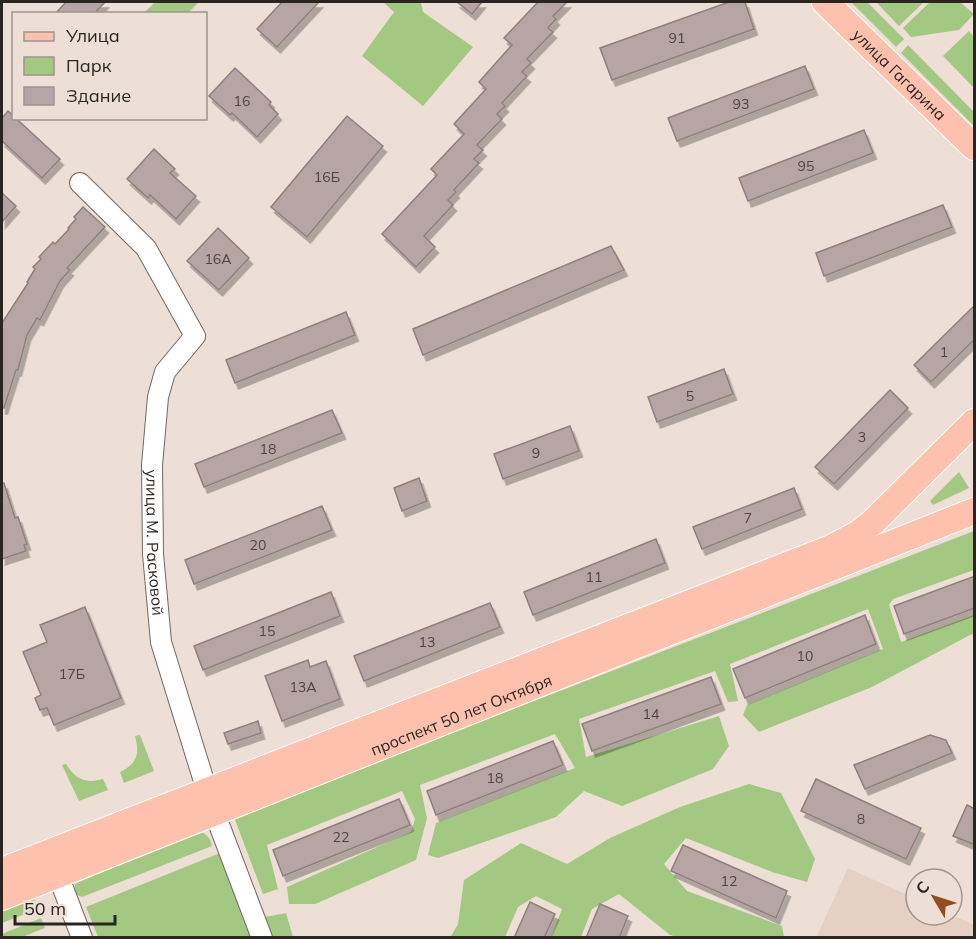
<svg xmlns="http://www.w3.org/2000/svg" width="976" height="939" font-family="Mulish,sans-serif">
<defs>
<filter id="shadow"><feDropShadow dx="3.5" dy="6" stdDeviation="0" flood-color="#0004"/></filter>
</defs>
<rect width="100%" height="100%" fill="#eddfd6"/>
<path fill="#e6d0c4" d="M848,868L916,899V915H952L974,925V937L816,938Z"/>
<g fill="#a3c881">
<path d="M155,2H199L188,13H144Z"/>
<path d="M383,2H421L423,12L473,47L423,106L362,56L394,12Z"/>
<path d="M851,2H867L904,39L896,47Z"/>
<path d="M876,2H924L899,26Z"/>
<path d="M930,2H960L974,14L959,30L911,37L903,28Z"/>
<path d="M969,31L974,37V88L943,56Z"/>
<path d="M908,45L974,112V126L901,53Z"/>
<path d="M959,472L969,488L933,505L930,501Z"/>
<path d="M974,531V570L893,599L889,605L901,642L974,615V634L970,635L872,687L759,732L743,715L747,705L883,649L868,609L730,664L738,701L728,702L715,671L579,719L586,757L719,716L729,746L713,769L622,806L584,791L556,817L438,858L428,855L436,823L575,768L555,734L420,785L427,818L416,860L315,904H289L287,887L411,832L415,819L402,791L267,845L278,889L263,894L234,817Z"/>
<path d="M140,735L154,771L124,783L120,772C137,764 140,754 135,736Z"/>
<path d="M66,764C76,779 84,784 103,779L108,790L79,801L62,765Z"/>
<path d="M749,784L781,793L815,859L807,882L772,872L686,838L664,864L687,891L782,926L784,937L681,938L670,935L619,894L592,909L581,937H551L562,909L536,896L518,907L505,937L450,938L458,924L464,880L521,843L567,864L610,838L680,807Z"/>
<path d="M195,830C205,833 210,836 212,846L82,897L75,894V884Z"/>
<path d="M220,853L253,937H98L86,907Z"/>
<path d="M33,895L38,909L2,923V907Z"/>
<path d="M286,913L293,937H273L265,917Z"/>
<path d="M41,918L45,928L22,937H2V934Z"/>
</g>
<g fill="#b6a5a4" stroke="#8f7f7e" stroke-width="1.5" filter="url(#shadow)">
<path d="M66,2H105L94,14H55Z"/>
<path d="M282,2H319L277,47L257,29Z"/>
<path d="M457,2H482L472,14Z"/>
<path d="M538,2H567L553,16L556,19L548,28L553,32L527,59L531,63L522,72L527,76L502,103L505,106L497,114L502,119L477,145L483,150L474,159L479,163L454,190L456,192L448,200L453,205L424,236L435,247L416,267L382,234L437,175L431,169L464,134L454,124L486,89L479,82L512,45L504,38Z"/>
<path d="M729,2H745L754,29L612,80L600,48Z"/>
<path d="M805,66L814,89L677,141L668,118Z"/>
<path d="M235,68L271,102L269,105L278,114L257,137L232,113L230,115L209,96Z"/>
<path d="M8,111L60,159L42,178L2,141V118Z"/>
<path d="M347,116L383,146L307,237L271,207Z"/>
<path d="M864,130L873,153L748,201L739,178Z"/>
<path d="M154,149L175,169L170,173L196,196L176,219L150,195L148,198L127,179Z"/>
<path d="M2,193L16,206L2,222Z"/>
<path d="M943,205L952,227L824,276L816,253Z"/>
<path d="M83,207L105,227L67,268L70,270L60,281L40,320L37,318L27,335L18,370H16L4,408H2V323L28,283L27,282L35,269L33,267L41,259L39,257L53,242L55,244L69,229L68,228L76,219L74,217Z"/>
<path d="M218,228L249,258L219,290L187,261Z"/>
<path d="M611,246L624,270L423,355L413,329Z"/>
<path d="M975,305V339L931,382L914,365Z"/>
<path d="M346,312L355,335L235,383L226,360Z"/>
<path d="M724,369L733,394L657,422L648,397Z"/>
<path d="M890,390L908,408L834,484L815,467Z"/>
<path d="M332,410L342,433L204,487L195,464Z"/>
<path d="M570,426L579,451L503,479L494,454Z"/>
<path d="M419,478L427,501L402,511L394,488Z"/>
<path d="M2,483H4L15,518L18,517L27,544L24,545L26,551L2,559Z"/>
<path d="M794,488L802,509L702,549L693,527Z"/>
<path d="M322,506L332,530L194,584L185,560Z"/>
<path d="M656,539L665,563L533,615L524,592Z"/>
<path d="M975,576V608L904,634L894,606Z"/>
<path d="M331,592L340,616L203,670L194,646Z"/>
<path d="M490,603L500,627L364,681L354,656Z"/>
<path d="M85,607L121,698L54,725L47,708L40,710L35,698L41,695L23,652L47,642L40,625Z"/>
<path d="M865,615L876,644L745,698L733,669Z"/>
<path d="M308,660L310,667L326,661L340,699L282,721L265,676Z"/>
<path d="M711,677L721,704L592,751L582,724Z"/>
<path d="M258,721L261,733L228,744L224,733Z"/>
<path d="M930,735L946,740L952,753L865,789L854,765Z"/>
<path d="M553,741L563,765L436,815L427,791Z"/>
<path d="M816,779L921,828L906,859L801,811Z"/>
<path d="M399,799L410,825L283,876L273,850Z"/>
<path d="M967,805L975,809V845L953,836Z"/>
<path d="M683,845L787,891L776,918L671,871Z"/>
<path d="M530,902L555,914L544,938H514Z"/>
<path d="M600,904L628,916L619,938H586Z"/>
</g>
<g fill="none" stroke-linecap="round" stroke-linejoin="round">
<defs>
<g id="minor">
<path id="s1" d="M80,183L146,248L195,336L165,372L158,397L152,465L153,554L161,642L207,791"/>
<path d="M215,814L262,938"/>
<path d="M58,875L82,938"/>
</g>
<g id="major">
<path id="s2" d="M825,2L974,147"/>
<path d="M2,871L831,548L856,535L873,522L974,422"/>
<path id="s3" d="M2,897L974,511"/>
</g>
</defs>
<use href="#minor" stroke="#736760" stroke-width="22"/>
<use href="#major" stroke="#fff" stroke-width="28"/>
<use href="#minor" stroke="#fff" stroke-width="20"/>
<use href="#major" stroke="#fec1ae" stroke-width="26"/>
</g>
<g text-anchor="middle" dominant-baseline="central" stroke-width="4.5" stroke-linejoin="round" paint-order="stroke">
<g font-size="14" fill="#4d4542">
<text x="677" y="38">91</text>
<text x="242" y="101">16</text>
<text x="741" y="104">93</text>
<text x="806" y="166">95</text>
<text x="327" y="177">16Б</text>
<text x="218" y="259">16А</text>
<text x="944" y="352">1</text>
<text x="690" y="396">5</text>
<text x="862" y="437">3</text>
<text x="268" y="449">18</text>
<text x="536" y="453">9</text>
<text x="748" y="518">7</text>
<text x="258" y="545">20</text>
<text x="594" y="577">11</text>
<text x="267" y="631">15</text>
<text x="427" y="642">13</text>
<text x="805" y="656">10</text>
<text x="72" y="674">17Б</text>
<text x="303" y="687">13А</text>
<text x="651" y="714">14</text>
<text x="495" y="778">18</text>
<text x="861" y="819">8</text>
<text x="341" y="837">22</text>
<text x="729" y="881">12</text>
</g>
<g font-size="16" fill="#2a2521" stroke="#eddfd6">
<text stroke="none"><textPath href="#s2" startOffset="104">улица Гагарина</textPath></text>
<text stroke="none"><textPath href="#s1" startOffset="412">улица М. Расковой</textPath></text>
<text stroke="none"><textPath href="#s3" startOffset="494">проспект 50 лет Октября</textPath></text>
</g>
</g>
<rect width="976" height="939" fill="none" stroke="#2a2521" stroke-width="6"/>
<rect x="12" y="12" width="195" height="108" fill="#eddfd6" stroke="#9f958e" stroke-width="1.5"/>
<rect x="24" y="32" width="30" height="9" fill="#fec1ae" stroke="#9f958e" stroke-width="1.5"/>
<text x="66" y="42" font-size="18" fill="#2a2521">Улица</text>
<rect x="24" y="57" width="30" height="18" fill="#a3c881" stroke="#9f958e" stroke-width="1.5"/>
<text x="66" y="72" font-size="18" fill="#2a2521">Парк</text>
<rect x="24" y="87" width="30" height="18" fill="#b6a5a4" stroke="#9f958e" stroke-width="1.5"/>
<text x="66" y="102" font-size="18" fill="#2a2521">Здание</text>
<g transform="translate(934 897) rotate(309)"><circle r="28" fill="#eddfd6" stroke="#9f958e" stroke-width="1.5"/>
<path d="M0-4.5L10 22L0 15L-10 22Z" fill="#924e20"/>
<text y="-9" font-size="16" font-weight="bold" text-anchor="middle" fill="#2a2521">С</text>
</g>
<path d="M15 915v9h100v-9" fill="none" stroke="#2a2521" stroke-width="3"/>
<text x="24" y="915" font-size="18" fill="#2a2521" stroke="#eddfd6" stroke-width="4.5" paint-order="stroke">50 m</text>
</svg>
